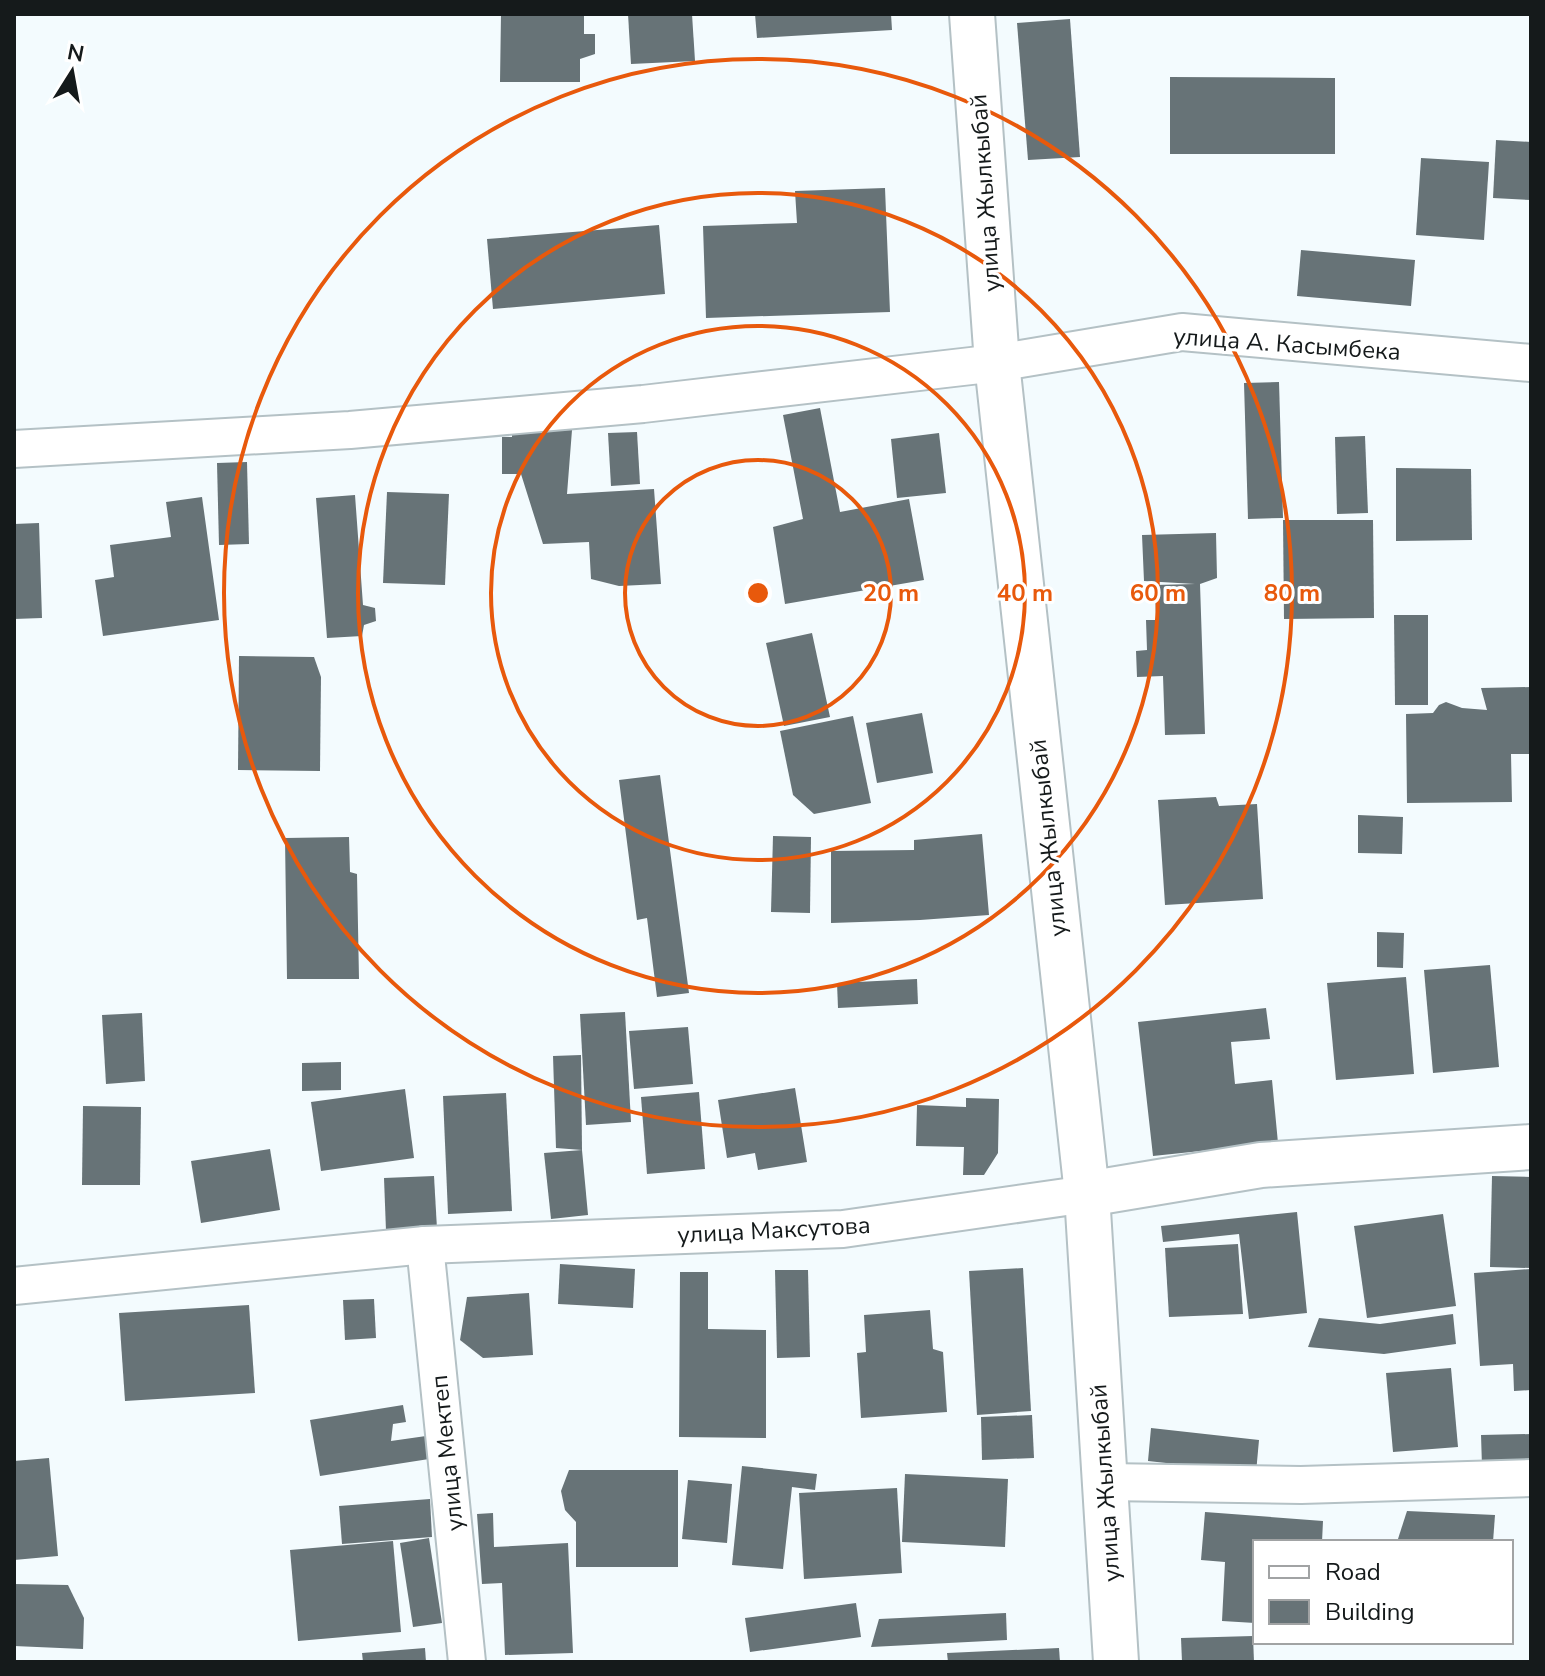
<svg xmlns="http://www.w3.org/2000/svg" width="1545" height="1676" font-family="'Nunito Sans',sans-serif">
<rect width="100%" height="100%" fill="#f3fbfe"/>
<g fill="#677377">
<path d="M501,14H584V34H595V54L580,59V82H500Z"/>
<path d="M628,14H692L695,61L631,64Z"/>
<path d="M755,14H891L892,30L757,38Z"/>
<path d="M1070,19L1080,157L1028,160L1017,23Z"/>
<path d="M1170,77L1335,78V154H1170Z"/>
<path d="M1496,140L1531,142V200L1493,198Z"/>
<path d="M1421,158L1489,162L1484,240L1416,235Z"/>
<path d="M885,188L890,312L706,318L703,226L797,223L795,191Z"/>
<path d="M659,225L665,294L493,309L487,239Z"/>
<path d="M1301,250L1415,260L1411,306L1297,296Z"/>
<path d="M1279,382L1283,518L1248,519L1244,383Z"/>
<path d="M820,408L840,512L909,499L924,580L785,604L773,527L803,519L783,415Z"/>
<path d="M572,430L567,494L654,489L661,584L619,586L591,579L589,542L543,544L521,474H502V437H512V431Z"/>
<path d="M637,432L640,484L611,486L608,433Z"/>
<path d="M939,433L946,493L897,498L891,439Z"/>
<path d="M1365,436L1368,513L1337,514L1335,437Z"/>
<path d="M247,462L249,544L219,545L217,463Z"/>
<path d="M1396,468L1471,469L1472,540L1396,541Z"/>
<path d="M387,492L449,494L445,585L383,583Z"/>
<path d="M355,495L363,605L375,608L376,621L364,625L362,636L327,638L316,498Z"/>
<path d="M202,497L219,620L103,636L95,580L114,577L110,545L171,537L166,502Z"/>
<path d="M1283,520H1373L1374,618L1284,619Z"/>
<path d="M39,523L42,618L14,619V524Z"/>
<path d="M1216,533L1217,578L1200,584L1205,734L1165,735L1163,676L1137,677L1136,651L1147,650L1146,620H1156L1155,585L1195,584L1144,581L1142,535Z"/>
<path d="M1394,615H1428V705H1395Z"/>
<path d="M812,633L830,717L784,726L766,643Z"/>
<path d="M239,656L314,657L321,677L320,771L238,770Z"/>
<path d="M1531,687V754H1511L1512,802L1407,803L1406,714L1433,713L1439,705L1446,702L1462,708L1487,710L1481,688Z"/>
<path d="M922,713L933,773L877,783L866,723Z"/>
<path d="M853,716L871,803L814,814L793,795L780,731Z"/>
<path d="M660,775L689,993L657,997L647,918L637,920L619,780Z"/>
<path d="M1216,797L1219,806L1257,804L1263,899L1165,905L1158,800Z"/>
<path d="M1358,815L1403,817L1402,854L1358,853Z"/>
<path d="M982,834L989,915L920,920L831,923V851L914,850V840Z"/>
<path d="M773,836L811,837L810,913L771,912Z"/>
<path d="M349,837L350,872L357,874L359,979H287L285,838Z"/>
<path d="M1377,932L1404,933L1403,968L1377,967Z"/>
<path d="M1490,965L1499,1067L1433,1073L1424,970Z"/>
<path d="M1406,977L1414,1074L1336,1080L1327,983Z"/>
<path d="M917,979L918,1004L838,1008L837,983Z"/>
<path d="M1266,1008L1270,1039L1231,1042L1235,1084L1272,1080L1278,1143L1153,1156L1138,1022Z"/>
<path d="M625,1012L631,1122L586,1125L580,1014Z"/>
<path d="M142,1013L145,1081L106,1084L102,1015Z"/>
<path d="M688,1027L693,1084L634,1089L629,1031Z"/>
<path d="M581,1055L582,1150L556,1148L553,1056Z"/>
<path d="M341,1062V1090L302,1091V1063Z"/>
<path d="M795,1088L807,1162L758,1170L755,1153L727,1158L718,1100Z"/>
<path d="M405,1089L414,1158L321,1171L311,1102Z"/>
<path d="M699,1092L705,1169L647,1174L641,1097Z"/>
<path d="M506,1093L512,1211L448,1214L443,1096Z"/>
<path d="M966,1098L999,1099L998,1153L984,1175H963L964,1147L916,1146L917,1105L966,1107Z"/>
<path d="M83,1106L141,1107L140,1185H82Z"/>
<path d="M270,1149L280,1210L201,1223L191,1161Z"/>
<path d="M582,1150L588,1215L551,1219L544,1153Z"/>
<path d="M434,1176L437,1229L386,1231L384,1178Z"/>
<path d="M1492,1176L1531,1177V1268L1490,1267Z"/>
<path d="M1297,1212L1307,1313L1249,1319L1239,1234L1163,1242L1161,1226Z"/>
<path d="M1443,1214L1456,1306L1367,1318L1354,1226Z"/>
<path d="M1238,1244L1243,1314L1169,1317L1165,1248Z"/>
<path d="M560,1264L635,1269L633,1308L558,1304Z"/>
<path d="M1023,1268L1031,1411L977,1415L969,1271Z"/>
<path d="M1531,1269V1390L1514,1391L1513,1364L1480,1366L1474,1273Z"/>
<path d="M775,1270H808L810,1357L777,1358Z"/>
<path d="M680,1272H708V1329L766,1330V1438L679,1437Z"/>
<path d="M529,1293L533,1355L483,1358L460,1340L467,1297Z"/>
<path d="M374,1299L376,1338L345,1340L343,1300Z"/>
<path d="M249,1305L255,1393L125,1401L119,1313Z"/>
<path d="M930,1310L933,1349L943,1352L947,1412L861,1418L857,1353L866,1352L864,1315Z"/>
<path d="M1453,1314L1456,1344L1384,1354L1308,1347L1319,1318L1380,1324Z"/>
<path d="M1451,1368L1458,1447L1393,1452L1386,1373Z"/>
<path d="M403,1405L406,1422L393,1424L391,1441L426,1436L429,1459L320,1476L310,1420Z"/>
<path d="M1032,1415L1034,1458L982,1460L981,1417Z"/>
<path d="M1151,1428L1259,1440L1256,1473L1148,1461Z"/>
<path d="M1531,1434V1467H1482L1481,1435Z"/>
<path d="M49,1458L58,1556L14,1560V1461Z"/>
<path d="M742,1466L817,1474L815,1490L792,1487L783,1569L732,1565Z"/>
<path d="M569,1470H678V1567H576V1522L565,1510L561,1491Z"/>
<path d="M905,1474L1008,1479L1005,1547L902,1542Z"/>
<path d="M688,1480L732,1484L727,1543L682,1539Z"/>
<path d="M897,1488L902,1573L804,1579L799,1493Z"/>
<path d="M430,1499L432,1537L342,1544L339,1506Z"/>
<path d="M1407,1511L1495,1515L1493,1542H1397Z"/>
<path d="M1205,1512L1323,1521L1322,1542H1255V1623L1222,1621L1225,1562L1201,1560Z"/>
<path d="M493,1513L494,1547L568,1543L573,1653L505,1655L502,1583L482,1584L477,1514Z"/>
<path d="M429,1538L442,1623L413,1627L400,1543Z"/>
<path d="M393,1541L401,1632L298,1641L290,1550Z"/>
<path d="M14,1584L68,1585L84,1618L83,1649L14,1646Z"/>
<path d="M856,1603L861,1637L750,1652L745,1618Z"/>
<path d="M1006,1613L1007,1640L871,1647L879,1619Z"/>
<path d="M1253,1636L1254,1662H1182L1181,1638Z"/>
<path d="M425,1648L426,1662H363L362,1653Z"/>
<path d="M1059,1648L1060,1662H948L947,1653Z"/>
</g>
<g fill="none" stroke-linecap="round" stroke-linejoin="round">
<defs>
<g id="minor">
<path d="M14,449L350,430L643,404L997,363L1182,332L1531,363"/>
<path d="M425,1245L467,1662"/>
<path d="M14,1286L425,1245L843,1229L1087,1194"/>
<path d="M1105,1482L1301,1485L1531,1478"/>
</g>
<g id="tertiary">
<path d="M972,14L997,363L1087,1194L1116,1662"/>
<path d="M1087,1194L1261,1165L1531,1147"/>
</g>
</defs>
<use href="#minor" stroke="#b4c1c5" stroke-width="40"/>
<use href="#tertiary" stroke="#b4c1c5" stroke-width="48"/>
<use href="#minor" stroke="#fff" stroke-width="36"/>
<use href="#tertiary" stroke="#fff" stroke-width="44"/>
</g>
<g fill="none" stroke="#e8590c" stroke-width="4">
<circle cx="758" cy="593" r="133"/>
<circle cx="758" cy="593" r="267"/>
<circle cx="758" cy="593" r="400"/>
<circle cx="758" cy="593" r="534"/>
</g>
<g text-anchor="middle" dominant-baseline="central" stroke-width="6" stroke-linejoin="round" paint-order="stroke">
<g font-size="24" fill="#151a1b" stroke="#fff">
<text transform="translate(985 193) rotate(-94)">улица Жылкыбай</text>
<text transform="translate(1287 344) rotate(4)">улица А. Касымбека</text>
<text transform="translate(1048 838) rotate(-96)">улица Жылкыбай</text>
<text transform="translate(774 1230) rotate(-3)">улица Максутова</text>
<text transform="translate(447 1453) rotate(-96)">улица Мектеп</text>
<text transform="translate(1105 1483) rotate(-94)">улица Жылкыбай</text>
</g>
</g>
<circle cx="758" cy="593" r="12" fill="#e8590c" stroke="#fff" stroke-width="4"/>
<g font-size="24" text-anchor="middle" font-weight="bold" fill="#e8590c" stroke="#fff" stroke-width="6" stroke-linejoin="round" paint-order="stroke">
<text x="891" y="601">20 m</text>
<text x="1025" y="601">40 m</text>
<text x="1158" y="601">60 m</text>
<text x="1292" y="601">80 m</text>
</g>
<rect width="1545" height="1676" fill="none" stroke="#151a1b" stroke-width="32"/>
<rect x="1253" y="1540" width="260" height="104" fill="#ffffff" stroke="#a1a3a4" stroke-width="2"/>
<rect x="1269" y="1566" width="40" height="12" fill="#ffffff" stroke="#a1a3a4" stroke-width="2"/>
<text x="1325" y="1580" font-size="24" fill="#151a1b">Road</text>
<rect x="1269" y="1600" width="40" height="24" fill="#677377" stroke="#a1a3a4" stroke-width="2"/>
<text x="1325" y="1620" font-size="24" fill="#151a1b">Building</text>
<g transform="translate(72 72) rotate(11)" stroke="#ffffff" stroke-width="6" paint-order="stroke">
<path d="M0-6L14 30L0 20L-14 30Z" fill="#151a1b"/>
<text y="-12" font-size="22" font-weight="bold" text-anchor="middle" fill="#151a1b">N</text>
</g>
</svg>
